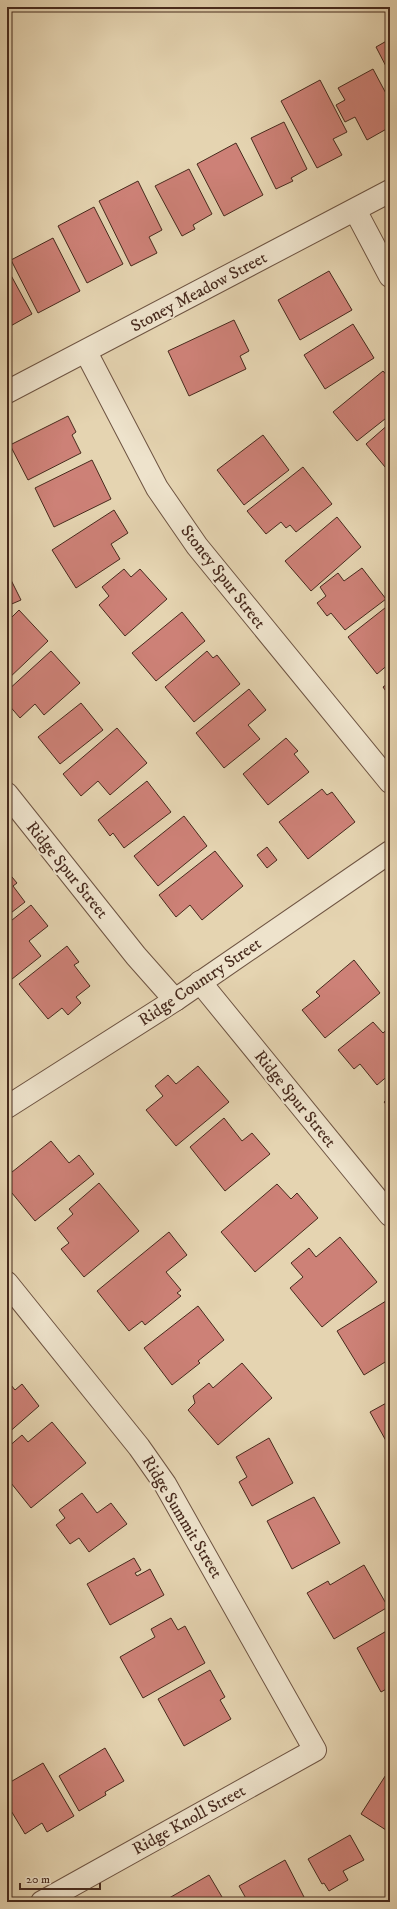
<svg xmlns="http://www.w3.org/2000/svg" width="397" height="1909" font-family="'IM FELL DW Pica',serif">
<rect width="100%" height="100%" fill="#e5d4b1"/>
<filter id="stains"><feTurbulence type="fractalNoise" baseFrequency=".005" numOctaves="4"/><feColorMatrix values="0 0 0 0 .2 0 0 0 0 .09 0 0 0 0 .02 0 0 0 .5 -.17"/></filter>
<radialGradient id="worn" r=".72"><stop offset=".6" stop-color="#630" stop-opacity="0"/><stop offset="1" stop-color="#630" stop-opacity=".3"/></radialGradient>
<g fill="#cd8177" stroke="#472a1d">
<path d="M390,39V74L376,47Z"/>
<path d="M373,69L390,101V127L367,140L355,117L345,122L336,105L345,100L338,88Z"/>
<path d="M320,80L347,132L333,139L342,155L317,168L281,101Z"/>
<path d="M284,122L307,169L291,178L293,181L276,189L251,138Z"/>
<path d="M236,143L263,195L224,216L197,164Z"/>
<path d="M189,169L212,214L193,225L195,229L182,236L155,186Z"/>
<path d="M138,181L162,230L149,237L157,253L131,266L99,201Z"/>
<path d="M94,207L123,264L87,283L58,226Z"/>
<path d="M53,238L80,291L38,313L11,260Z"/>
<path d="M7,268L32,314L7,328Z"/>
<path d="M329,271L352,310L300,340L278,300Z"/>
<path d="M234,320L249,351L240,356L246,369L189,396L168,351Z"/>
<path d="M353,324L374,358L325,389L304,355Z"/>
<path d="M383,371L390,379V415L357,441L333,412Z"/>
<path d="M68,416L76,432L72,435L81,453L28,480L10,445Z"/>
<path d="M390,423V473L366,444Z"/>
<path d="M263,435L289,470L244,505L217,470Z"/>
<path d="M92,460L111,499L54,527L35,488Z"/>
<path d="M303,467L332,504L296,532L290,525L286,528L281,522L266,534L247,511Z"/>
<path d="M114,510L128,533L111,544L120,559L76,588L52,550Z"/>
<path d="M337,517L361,547L311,591L285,561Z"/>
<path d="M362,568L386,599L345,630L331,613L327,616L317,603L326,596L320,587L338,573L344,581Z"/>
<path d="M124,569L131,577L140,569L167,599L125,636L99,605L109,596L102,587Z"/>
<path d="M7,572L21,600L7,606Z"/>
<path d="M390,604V663L377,674L348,637Z"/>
<path d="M19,610L48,641L7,680V622Z"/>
<path d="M182,612L205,641L156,681L132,653Z"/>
<path d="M51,651L80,683L44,715L35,704L20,718L7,703V691Z"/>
<path d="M207,651L213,658L217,655L240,684L194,722L165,687Z"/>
<path d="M390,682V697L383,687Z"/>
<path d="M249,689L266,710L248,725L260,739L224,768L196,733Z"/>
<path d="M81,703L103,730L60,764L38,737Z"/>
<path d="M117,728L147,763L110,795L98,781L81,796L63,774Z"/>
<path d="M286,738L298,751L294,754L309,772L268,805L243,774Z"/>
<path d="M147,781L171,812L124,848L113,833L110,836L98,820Z"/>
<path d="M322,789L327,795L332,792L355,822L308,859L279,822Z"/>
<path d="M184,816L207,846L158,886L134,856Z"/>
<path d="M267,847L277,860L267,868L257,855Z"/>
<path d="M215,851L243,886L202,920L190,905L176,917L159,895Z"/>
<path d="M7,871L17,883L13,886L25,902L7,916Z"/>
<path d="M31,905L48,926L29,941L41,956L7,983V924Z"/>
<path d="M67,946L79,962L74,965L90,986L76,997L81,1003L68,1015L62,1008L48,1019L19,984Z"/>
<path d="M354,960L380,993L325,1038L302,1010L320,996L316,992Z"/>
<path d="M373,1022L383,1033L390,1027V1074L377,1085L360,1064L354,1069L338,1050Z"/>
<path d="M198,1066L229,1102L176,1146L146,1110L163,1096L155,1086L168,1075L176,1084Z"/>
<path d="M390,1097V1109L384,1102Z"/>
<path d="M224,1118L242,1141L252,1133L270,1154L225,1191L190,1147Z"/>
<path d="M51,1141L69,1163L79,1155L94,1174L35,1221L7,1187V1176Z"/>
<path d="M99,1183L139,1231L84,1277L61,1249L69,1243L57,1228L73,1214L69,1209Z"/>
<path d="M277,1184L291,1199L297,1193L318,1218L255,1272L221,1232Z"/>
<path d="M169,1232L187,1255L166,1272L181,1290L177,1293L181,1296L145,1325L142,1321L129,1331L97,1291Z"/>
<path d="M340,1237L377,1282L322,1327L290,1288L303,1277L291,1263L309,1248L316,1257Z"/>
<path d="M386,1301L390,1308V1359L364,1375L337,1331Z"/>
<path d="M198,1306L224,1340L198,1361L200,1363L172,1385L144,1348Z"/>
<path d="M242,1363L272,1398L218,1445L188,1410L195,1403L193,1396L209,1383L213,1388Z"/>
<path d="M7,1380L15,1390L22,1384L39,1406L7,1434Z"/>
<path d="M390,1401V1448L370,1412Z"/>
<path d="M52,1422L86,1463L31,1508L7,1478V1448L22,1435L28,1442Z"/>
<path d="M269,1438L293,1483L252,1506L239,1482L247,1477L236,1457Z"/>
<path d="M82,1493L97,1513L111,1503L127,1524L89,1552L79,1538L70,1544L56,1525L65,1518L59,1510Z"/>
<path d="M314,1497L340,1543L292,1569L267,1521Z"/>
<path d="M134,1558L141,1570L135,1573L137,1576L150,1569L164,1595L110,1625L87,1584Z"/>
<path d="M364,1565L388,1607L334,1639L307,1593L328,1581L330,1585Z"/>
<path d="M171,1618L178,1630L185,1626L205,1663L143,1698L120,1657L155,1637L151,1629Z"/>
<path d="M390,1629V1687L381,1692L357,1648Z"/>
<path d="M210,1670L225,1697L220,1700L231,1719L184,1746L158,1699Z"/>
<path d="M387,1705H390V1732L389,1733Z"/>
<path d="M105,1748L124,1781L105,1792L106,1795L79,1811L59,1776Z"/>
<path d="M43,1763L74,1816L47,1832L42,1823L25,1834L7,1804V1784Z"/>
<path d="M389,1770L390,1825L386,1830L361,1814Z"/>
<path d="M350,1835L364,1860L343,1871L348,1880L329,1891L324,1883L322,1884L308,1859Z"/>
<path d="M285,1860L304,1897L295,1902H248L239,1886Z"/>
<path d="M209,1875L225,1902H164V1901Z"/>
</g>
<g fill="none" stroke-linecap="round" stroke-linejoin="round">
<defs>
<g id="street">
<path d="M355,210L390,276"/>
<path d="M86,352L157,488L197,546L390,782"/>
<path d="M7,392L390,191"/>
<path d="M7,794L136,956L175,1000"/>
<path d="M200,982L390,1215"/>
<path d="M7,1107L175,1000L390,852"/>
<path d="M7,1283L139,1447L165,1484L315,1750L42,1902"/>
</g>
</defs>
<use href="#street" stroke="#6e5442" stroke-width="24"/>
<use href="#street" stroke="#eee3cc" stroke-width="22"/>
</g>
<g text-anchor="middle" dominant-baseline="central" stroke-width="4" stroke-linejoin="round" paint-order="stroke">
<g font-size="17" fill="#472a1d" stroke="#eee3cc">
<text transform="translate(199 292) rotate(-28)">Stoney Meadow Street</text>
<text transform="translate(223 577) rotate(52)">Stoney Spur Street</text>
<text transform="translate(67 870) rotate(51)">Ridge Spur Street</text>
<text transform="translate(200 982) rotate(-34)">Ridge Country Street</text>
<text transform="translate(295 1099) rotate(51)">Ridge Spur Street</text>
<text transform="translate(182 1517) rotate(59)">Ridge Summit Street</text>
<text transform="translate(189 1820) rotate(-29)">Ridge Knoll Street</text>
</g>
</g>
<rect width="397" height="1909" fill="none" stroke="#e5d4b1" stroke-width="24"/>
<rect x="8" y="8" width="381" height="1893" fill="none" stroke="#472a1d" stroke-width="2"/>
<rect x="12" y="12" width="373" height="1885" fill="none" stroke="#472a1d"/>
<path d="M20 1883v6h80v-6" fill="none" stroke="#472a1d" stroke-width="2"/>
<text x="26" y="1883" font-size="12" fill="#472a1d" stroke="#eee3cc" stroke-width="3" paint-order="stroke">20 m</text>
<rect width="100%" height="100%" filter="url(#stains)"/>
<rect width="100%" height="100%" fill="url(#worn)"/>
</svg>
